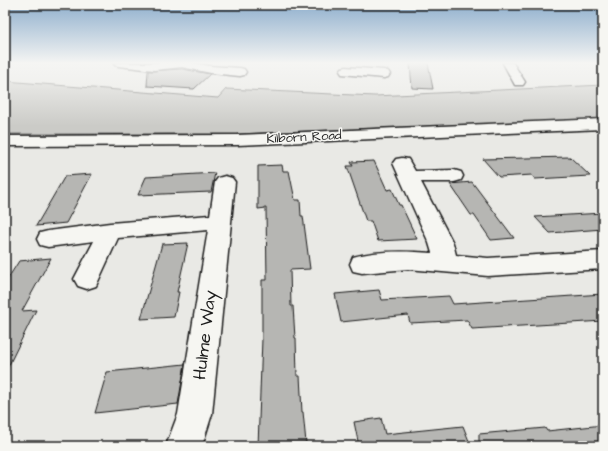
<svg xmlns="http://www.w3.org/2000/svg" width="608" height="451" font-family="'Architects Daughter',sans-serif">
<rect width="100%" height="100%" fill="#e9e9e5"/>
<filter id="ink" filterUnits="userSpaceOnUse"><feTurbulence type="fractalNoise" baseFrequency=".025" numOctaves="2"/><feDisplacementMap in="SourceGraphic" scale="8" xChannelSelector="R" yChannelSelector="G"/><feConvolveMatrix kernelMatrix="1 2 1 2 8 2 1 2 1" color-interpolation-filters="sRGB"/></filter>
<g filter="url(#ink)">
<path fill="#cbcbc7" stroke="#747472" d="M5,81L218,98L226,89L375,96L603,85V119L238,134H5Z"/>
<g fill="#b6b6b3" stroke="#1c1c1c">
<path d="M414,63H428L433,89L412,88L410,64H414Z"/>
<path d="M182,69L210,74L194,89L147,86L148,71Z"/>
<path d="M570,157L590,176L535,179L532,175L499,177L483,159Z"/>
<path d="M374,161L387,190L392,189L399,205H401L417,239L378,241L371,221H366L347,166H353L351,162Z"/>
<path d="M282,165L283,171H289L295,200H300L301,216H303L310,269L290,270L291,306H293L295,338H296L297,376H300L302,412H303L306,443L279,446H258L262,339V280H267L266,208L258,209V166Z"/>
<path d="M215,173L211,192L138,195L146,177Z"/>
<path d="M92,174L66,223L36,226L65,176Z"/>
<path d="M472,182L514,238L491,240L474,215H471L450,184Z"/>
<path d="M603,213V229L550,233L535,217Z"/>
<path d="M188,243L177,292H179L174,317L141,319L162,244Z"/>
<path d="M51,258L22,311L36,310L5,373V283L19,261Z"/>
<path d="M379,290L382,300L449,296L453,304L603,294V321L472,329L467,320L410,323L408,315L341,322L335,294Z"/>
<path d="M185,364L178,404L95,413L107,372Z"/>
<path d="M381,418L385,434L463,426L471,446H359L354,422Z"/>
<path d="M603,425V446H479V434L545,428L547,431Z"/>
</g>
<g fill="none" stroke-linecap="round" stroke-linejoin="round">
<defs>
<g id="minor">
<path d="M113,63H192L211,66L240,68L244,69L246,72L244,75L240,76L211,73L182,67L154,70L119,66L115,65Z"/>
<path d="M503,63H513L525,82L523,85H515Z"/>
<path d="M346,67L384,70L388,71L390,74L388,77L384,78L342,74L340,71L342,68Z"/>
<path d="M603,119V129L237,145L5,146V136L237,135Z"/>
<path d="M402,158L408,159L415,171L454,170L461,172L463,176L461,180L454,182H421L453,243L456,255L488,258L603,251V269L488,276L408,269L362,273L353,271L350,264L353,257C378,250 406,251 432,253L429,243L393,163L396,159Z"/>
<path d="M225,176L232,178L235,182L212,414L202,446H166L178,414L208,230L118,238L96,286L87,289L78,286L74,279L94,241L48,247L40,245L37,239L40,233L48,231L110,223L210,215L215,182L218,178Z"/>
</g>
</defs>
<use href="#minor" stroke="#1c1c1c" stroke-width="3"/>
<use href="#minor" fill="#f6f6f2" fill-rule="evenodd"/>
</g>
</g>
<linearGradient id="sky" x2="0" y2="1"><stop stop-color="#8cadcc"/><stop offset="0.5" stop-color="#f5f5f3"/><stop offset="1" stop-color="#f5f5f3" stop-opacity="0"/></linearGradient>
<rect width="608" height="126" fill="url(#sky)"/>
<g text-anchor="middle" dominant-baseline="central" stroke-width="3" stroke-linejoin="round" paint-order="stroke">
<g font-size="13" fill="#1c1c1c" stroke="#f6f6f2">
<text transform="translate(304 137) rotate(-3)">Kilborn Road</text>
</g>
<g font-size="18" fill="#1c1c1c" stroke="#f6f6f2">
<text transform="translate(205 335) rotate(-83)">Hulme Way</text>
</g>
</g>
<rect width="608" height="451" fill="none" stroke="#f6f6f2" stroke-width="20"/>
<rect x="10" y="10" width="588" height="431" fill="none" stroke="#1c1c1c" stroke-width="1.5" filter="url(#ink)"/>
</svg>
